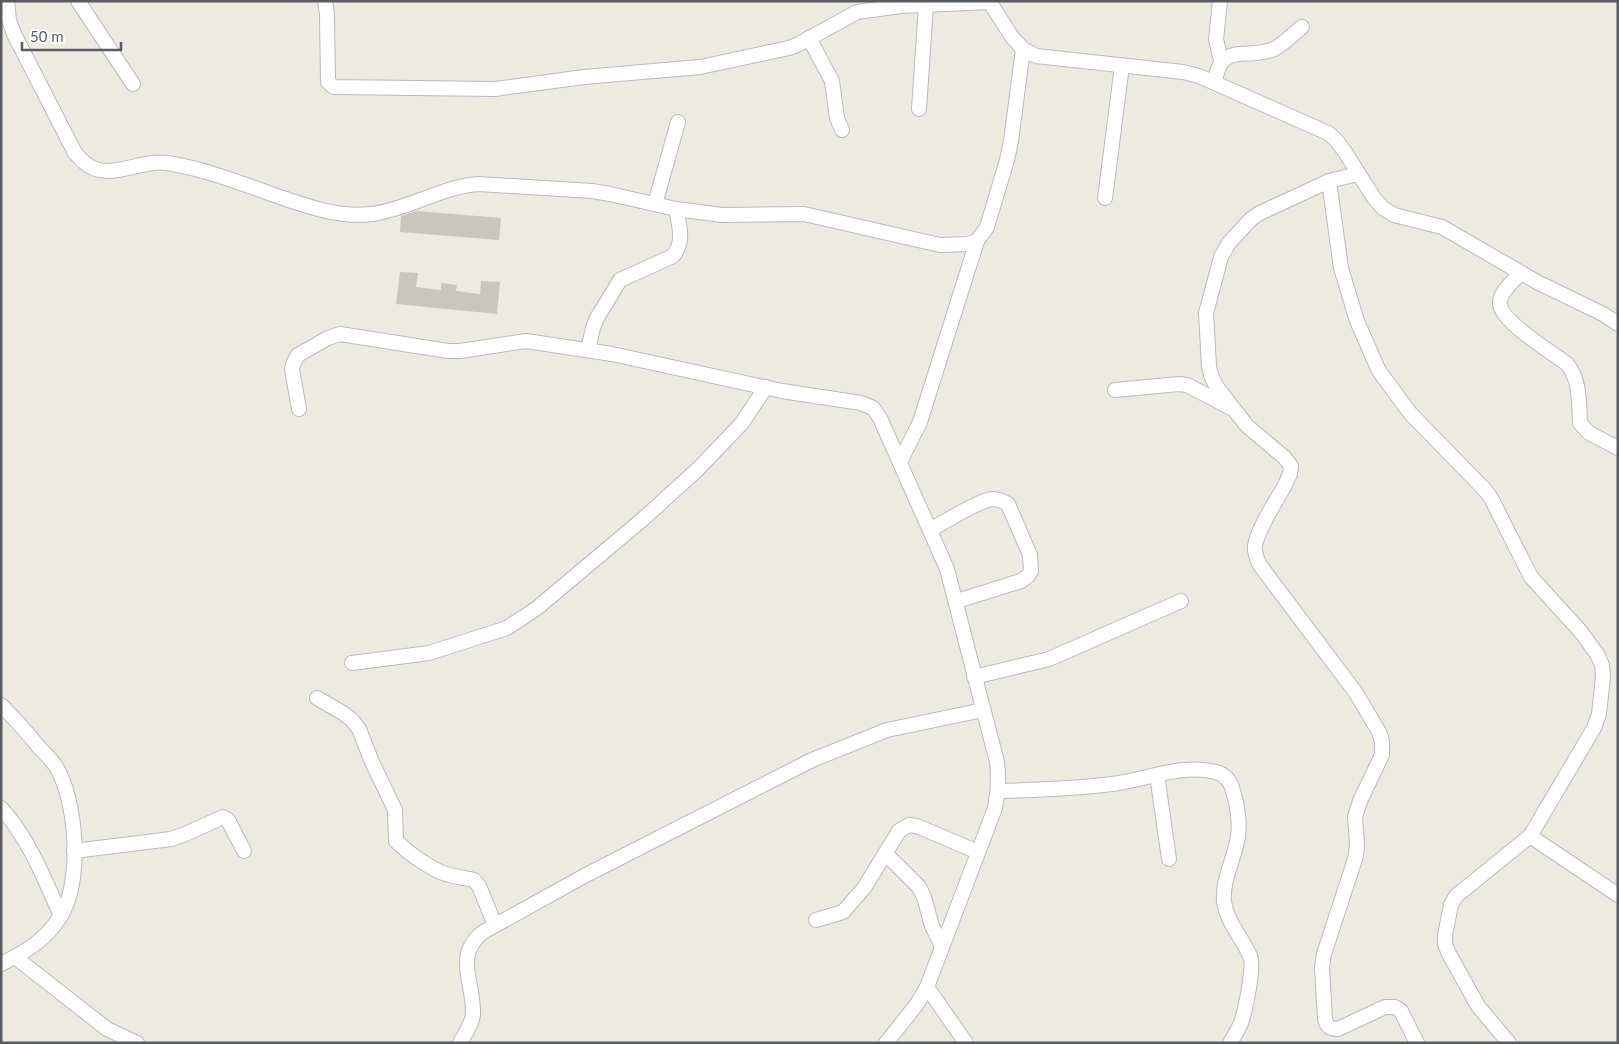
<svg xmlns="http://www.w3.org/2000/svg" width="1619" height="1044" font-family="Lato,sans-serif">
<rect width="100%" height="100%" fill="#edeadf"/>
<g fill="#c9c6be">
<path d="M417,211L501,218L499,240L400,232L401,216Z"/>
<path d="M400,272L418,273L416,287L441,290V283L457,285L456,291L480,294L481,281L500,282L497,314L396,304Z"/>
</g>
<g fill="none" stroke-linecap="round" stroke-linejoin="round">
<defs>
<g id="minor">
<path d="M7,1L9,20L14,34L75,153C80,158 84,163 89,166C112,180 142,159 167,163C206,169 243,184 280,197C310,207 340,218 372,214C409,209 441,187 478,184L592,191L610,194L676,209L722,215L804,214L940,245L968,244L977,241L987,227L1007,160L1011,141L1023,49"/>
<path d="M78,1L133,84"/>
<path d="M325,1L327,14L328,82L334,87L495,89L584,77L700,67L789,48L799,44L857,12L901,6L990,2"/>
<path d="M989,1L1012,37L1023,49L1036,56L1183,72L1199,76L1328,133L1336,140L1345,152L1374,198L1383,208L1394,215L1442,227L1537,282L1603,314L1618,324"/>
<path d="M1220,1L1216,39L1221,61"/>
<path d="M809,38L832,81L837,118L842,130"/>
<path d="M1215,83C1220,40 1247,61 1274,49C1284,44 1293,34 1302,27"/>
<path d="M919,109L926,5"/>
<path d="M1358,174L1329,181L1260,213L1251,219L1229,243L1221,257L1206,313L1209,366L1211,375L1216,386L1240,417L1247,426L1284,457L1291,466L1290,474L1286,483C1278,499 1257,529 1255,546C1254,552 1257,558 1259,564L1356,693L1379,732L1382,741V755L1360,801L1355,817L1357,844L1356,856L1324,954L1322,968L1325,1019C1327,1027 1330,1029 1338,1029L1385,1007H1395L1401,1011L1417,1043"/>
<path d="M1329,181L1341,268L1357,321L1379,371L1410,413L1485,490L1491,498L1531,577L1581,632L1597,654L1602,665L1603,677L1599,714L1594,728L1536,826L1530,836L1456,896L1451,905L1445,935V944L1449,954L1478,1006L1509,1043"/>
<path d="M1105,198L1122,66"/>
<path d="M655,204L678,122"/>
<path d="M1521,273C1514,280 1502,290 1500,301C1496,319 1553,353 1567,364C1580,379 1579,403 1580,423L1589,433L1618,448"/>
<path d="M588,350L593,328L597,318L620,280L673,256C685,241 679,226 676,209"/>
<path d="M1115,390L1179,384L1187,385L1231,408"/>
<path d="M299,409L292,369L294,362L298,355L328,338L340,334L448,351H460L526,341L612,354L782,391L861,403L873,408L880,418L947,569L997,762C999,778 998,792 995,808L927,987L917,1004L886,1043"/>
<path d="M900,462L920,422L977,241"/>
<path d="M930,530C943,523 981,499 993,499C999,499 1004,502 1008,504L1030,555L1031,571L1028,576L1021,581L957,601"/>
<path d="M352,663L429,653L507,628L537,608L643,519L698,469L742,423L766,387"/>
<path d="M974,677L1049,659L1181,601"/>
<path d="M317,698L343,713L352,720L359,729L372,762L395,810L396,841C407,852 432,870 446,874C455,877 465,878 474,880L479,886L495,925"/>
<path d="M1,705C14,718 26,731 37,745C43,752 50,758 55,765C77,799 83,883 60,917C46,940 25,952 1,964"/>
<path d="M1157,775L1169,859"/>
<path d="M998,791C1036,790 1074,789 1112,784C1146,780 1182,763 1216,772C1226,775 1231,782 1233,791C1237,803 1240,822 1238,836C1235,858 1222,879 1224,902C1227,923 1242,937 1250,956C1255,966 1245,1011 1241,1023C1238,1030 1234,1036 1230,1043"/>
<path d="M1,808C28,837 45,880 61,916"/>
<path d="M1530,836L1618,895"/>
<path d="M74,851L171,839L183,835L223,817L228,820L244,851"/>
<path d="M886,854L919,887L924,897L932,926L942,946"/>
<path d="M816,920L843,912L864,888L899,831L909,825L917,826L978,852"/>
<path d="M15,957L107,1029L137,1043"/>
<path d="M927,987L966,1043"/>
<path d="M460,1043C465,1033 474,1022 473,1011C473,981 454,955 483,932L586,875L812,760L887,730L983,710"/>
</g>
</defs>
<use href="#minor" stroke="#b7babf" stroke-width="16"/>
<use href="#minor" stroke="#fff" stroke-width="14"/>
</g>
<rect width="1619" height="1044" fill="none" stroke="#585c61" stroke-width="5"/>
<path d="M22 42v8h99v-8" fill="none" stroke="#585c61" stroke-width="2.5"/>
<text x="30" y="42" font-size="15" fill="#585c61" stroke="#ffffff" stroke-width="4" paint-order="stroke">50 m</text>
</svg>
